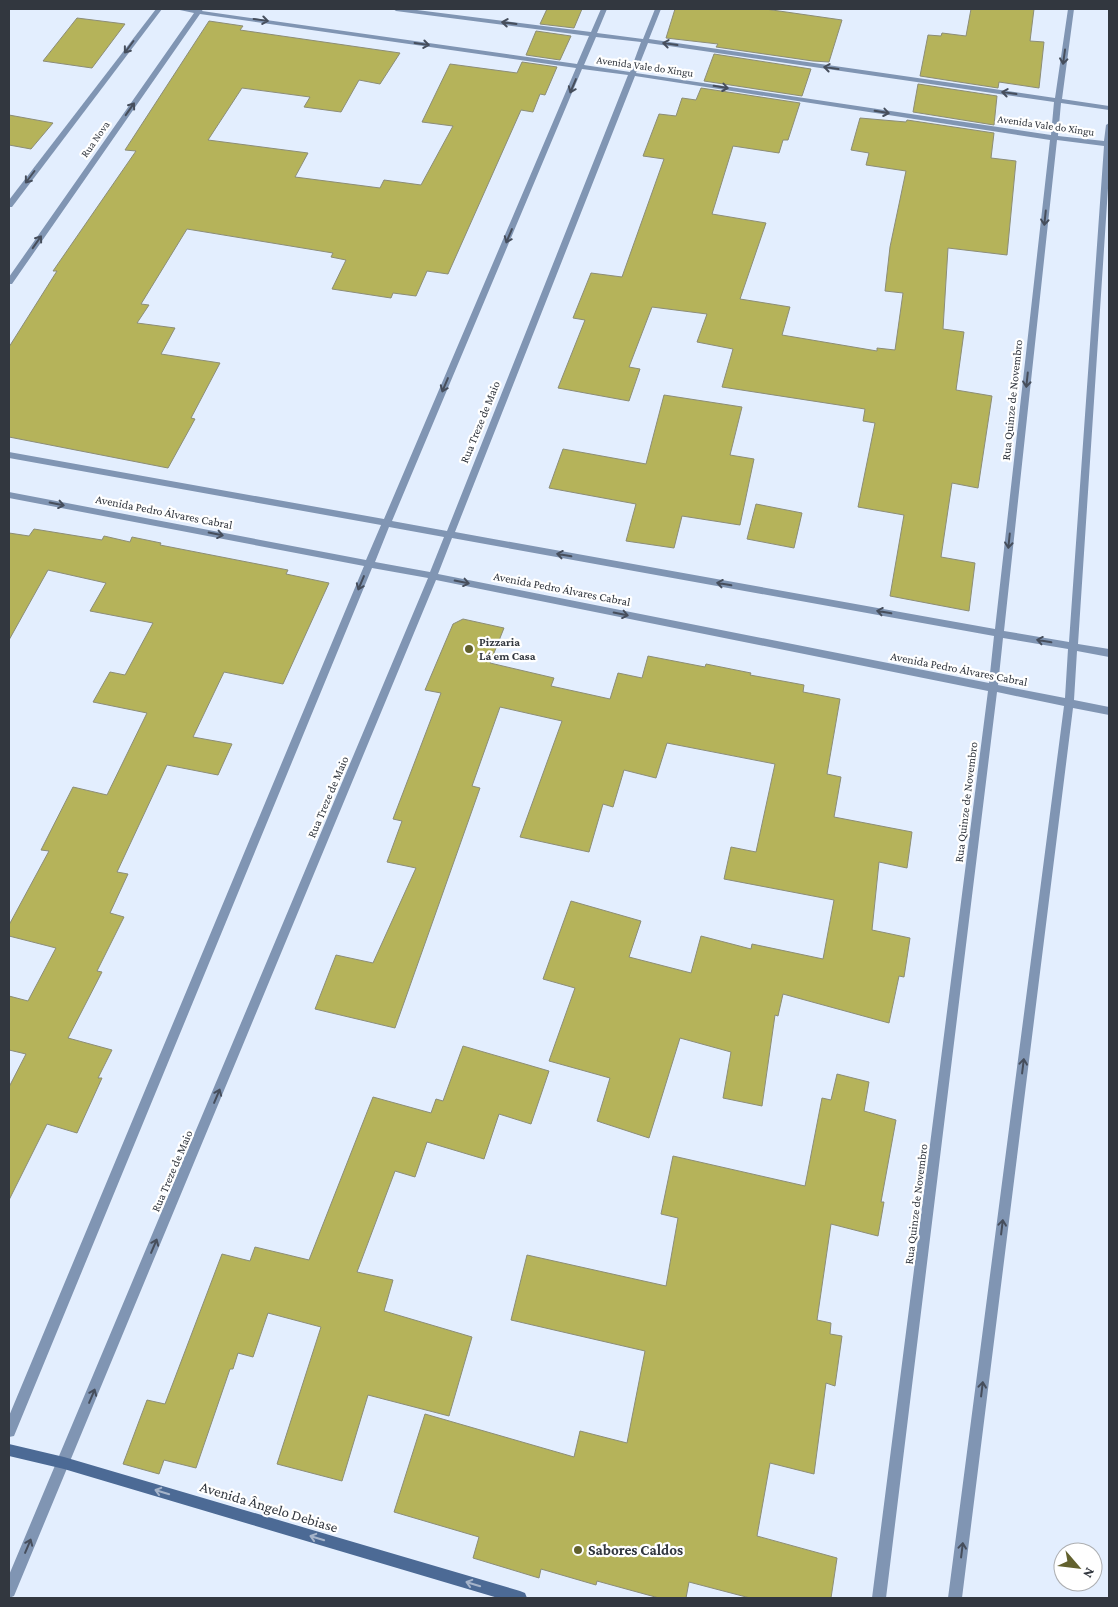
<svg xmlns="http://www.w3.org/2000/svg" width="1118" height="1607" font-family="'Crimson Pro',serif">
<rect width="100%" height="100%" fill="#e3eefe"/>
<g fill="#b5b35a" stroke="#8c8d77">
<path d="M547,9H582L574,28L540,24Z"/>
<path d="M675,9H765L842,20L829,62L813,61L716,47L718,44L666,38Z"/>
<path d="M971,9H1034L1030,41L1044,42L1039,88L999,82L998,88L920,76L928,35L941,36L942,33L966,36Z"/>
<path d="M77,18L125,24L92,68L43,61Z"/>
<path d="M209,21L243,26L240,30L400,53L380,84L359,80L341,112L304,107L310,97L242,88L208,140L308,153L295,177L380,188L384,180L421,185L453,126L422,122L450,64L517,73L522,62L557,67L545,95L540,94L533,112L521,110L448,274L427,271L416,296L393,293L391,298L332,289L346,260L331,257L333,253L187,229L141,304L149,305L137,323L175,328L161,354L220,363L191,418L195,419L168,468L9,437V347L57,271H53L136,151L125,150Z"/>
<path d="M536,31L571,36L560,60L526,55Z"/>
<path d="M714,54L811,69L802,96L704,81Z"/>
<path d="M918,84L997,96L994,125L913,112Z"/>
<path d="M701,88L800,103L788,140H783L779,153L733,146L712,214L766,223L740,299L790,307L782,335L877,351V348L895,350L903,293L885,291L890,247L906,171L866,165L869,153L851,150L860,118L906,122L907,120L994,133L991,158L1016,161L1007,255L948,248L943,329L964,332L956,390L992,396L978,488L952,483L941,557L975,563L969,611L890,596L904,515L858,507L875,423L863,421L865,409L722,387L733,349L697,342L707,314L652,307L629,367L640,369L629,401L558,388L585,320L573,318L591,273L622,277L664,159L643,156L659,114L676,116L682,98L696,100Z"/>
<path d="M9,115L53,123L31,149L9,145Z"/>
<path d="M664,395L742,407L730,455L754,459L740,525L682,516L674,548L626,541L636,504L549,488L563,449L646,464Z"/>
<path d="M756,504L802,513L794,548L747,539Z"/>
<path d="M34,529L102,540L104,536L130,542L132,537L161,543L160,545L288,570L286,574L329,583L283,684L224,672L193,737L232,744L218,775L167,765L117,872L128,874L110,913L124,917L97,971L102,972L68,1038L112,1050L98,1078H102L77,1133L47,1124L9,1200V1087L26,1054L9,1050V996L28,1001L56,948L9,936V925L49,851L41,850L73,787L107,795L147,713L93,702L110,672L125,675L153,623L90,611L106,583L48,570L9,640V533L29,536Z"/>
<path d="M463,619L504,628L490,663L554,678L551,686L610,699L618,673L642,678L648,656L705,667L706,664L751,673L750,675L804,685L803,692L840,699L827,774L841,777L834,817L912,832L907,868L879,862L872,930L910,938L904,977L899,976L889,1023L783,994L778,1016L775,1015L762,1106L723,1098L731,1052L680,1038L649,1138L597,1121L610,1078L549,1061L575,988L543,979L571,901L641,921L629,957L691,973L701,936L751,949L752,944L823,959L834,900L724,879L731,847L756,852L775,764L667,743L656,778L624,770L613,807L603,804L589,852L520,837L562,721L500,707L472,786L480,788L395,1028L315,1009L336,955L373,963L416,868L387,862L402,821L393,819L441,693L425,690L453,624Z"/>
<path d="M463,1046L549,1071L531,1124L499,1114L484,1159L427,1142L415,1177L395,1171L357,1272L393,1280L384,1311L472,1337L449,1416L368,1395L342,1481L277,1464L321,1327L268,1313L253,1357L238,1353L233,1369H230L196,1468L164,1460L159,1474L123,1464L147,1400L165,1404L222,1254L250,1261L255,1247L309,1260L373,1097L431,1113L436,1099L443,1101Z"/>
<path d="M837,1074L869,1082L864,1111L896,1120L881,1202H884L878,1236L831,1224L817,1320L831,1323L830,1334L842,1336L835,1386L826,1383L814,1474L770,1463L757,1536L837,1558L831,1598H750L689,1582L686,1598H659L597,1581L596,1585L541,1569L539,1578L473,1558L479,1537L394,1512L425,1414L574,1457L580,1431L627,1443L645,1351L511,1320L527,1255L666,1286L678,1218L661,1214L673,1156L805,1186L822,1098L831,1100Z"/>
</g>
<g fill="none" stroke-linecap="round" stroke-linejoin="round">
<g fill="#8095b3" fill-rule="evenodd">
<path d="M156,9H162L12,207H9V200Z"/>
<path d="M175,9H203L202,11L577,64L589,36L396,11L393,9H409L591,32L601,9H607L597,33L643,39L655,9H661L649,39L1055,98L1068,9H1074L1062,99L1109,106V110L1061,103L1058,136L1104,141L1106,125L1109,123V173L1078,644L1109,649V657L1077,651L1074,700L1109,707V715L1073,708L962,1598H948L1064,706L997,692L886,1598H872L988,691L436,580L14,1596L9,1598V1575L428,578L372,568L14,1436L9,1437V1416L364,566L9,498V492L366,560L381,525L9,458V452L384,519L576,68L200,14L12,284H9V277L194,13ZM596,37L641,42L630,72L584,65ZM648,43L1054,102L1051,135L636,73ZM582,69L628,75L447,531L392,521ZM635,76L1050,140L995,629L455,532ZM1057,140L1104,146L1069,642L1004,631ZM389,527L444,537L430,572L375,562ZM452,538L994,636L989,683L438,574ZM1003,638L1068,649L1065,698L998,685Z"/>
</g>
<path fill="#4c6a95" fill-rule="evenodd" d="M9,1444L64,1457L520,1591L525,1593L527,1598H498L64,1469L9,1456Z"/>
</g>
<defs><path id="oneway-shaft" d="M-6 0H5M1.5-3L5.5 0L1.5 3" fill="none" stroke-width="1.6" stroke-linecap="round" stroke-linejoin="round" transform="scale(1.25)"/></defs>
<g stroke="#464e5c">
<use href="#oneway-shaft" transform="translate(261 20) rotate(8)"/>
<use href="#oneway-shaft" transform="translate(509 23) rotate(-173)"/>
<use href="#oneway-shaft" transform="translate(422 44) rotate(8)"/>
<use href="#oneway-shaft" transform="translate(670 44) rotate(-172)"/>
<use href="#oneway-shaft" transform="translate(129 47) rotate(127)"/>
<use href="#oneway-shaft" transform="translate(1064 57) rotate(98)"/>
<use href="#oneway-shaft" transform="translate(831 68) rotate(-172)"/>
<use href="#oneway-shaft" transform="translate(573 86) rotate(113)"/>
<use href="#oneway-shaft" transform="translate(721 87) rotate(9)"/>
<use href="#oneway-shaft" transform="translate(1009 93) rotate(-172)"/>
<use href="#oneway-shaft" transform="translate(130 109) rotate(-55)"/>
<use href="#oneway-shaft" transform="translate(882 112) rotate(9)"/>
<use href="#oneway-shaft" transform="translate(30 177) rotate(127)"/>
<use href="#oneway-shaft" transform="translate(1045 218) rotate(96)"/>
<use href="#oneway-shaft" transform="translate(509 236) rotate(113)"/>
<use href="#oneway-shaft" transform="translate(37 242) rotate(-55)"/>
<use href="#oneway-shaft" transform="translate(1027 380) rotate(96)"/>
<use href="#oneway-shaft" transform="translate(445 385) rotate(113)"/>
<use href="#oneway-shaft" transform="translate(57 504) rotate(11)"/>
<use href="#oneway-shaft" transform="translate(216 534) rotate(11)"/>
<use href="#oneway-shaft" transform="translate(1009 541) rotate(96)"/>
<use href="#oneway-shaft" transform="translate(564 555) rotate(-170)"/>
<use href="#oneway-shaft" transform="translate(462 582) rotate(11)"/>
<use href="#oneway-shaft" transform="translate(361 583) rotate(113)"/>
<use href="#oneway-shaft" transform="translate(724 584) rotate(-170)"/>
<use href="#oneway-shaft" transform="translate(884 612) rotate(-170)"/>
<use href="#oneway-shaft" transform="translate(621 614) rotate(11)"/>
<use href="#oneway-shaft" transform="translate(1044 641) rotate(-170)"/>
<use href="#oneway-shaft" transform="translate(1023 1066) rotate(-83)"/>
<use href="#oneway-shaft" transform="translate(217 1096) rotate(-67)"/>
<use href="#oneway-shaft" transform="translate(1002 1227) rotate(-83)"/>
<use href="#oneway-shaft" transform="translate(154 1246) rotate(-67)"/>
<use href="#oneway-shaft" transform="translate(982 1389) rotate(-83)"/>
<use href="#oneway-shaft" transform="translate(92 1396) rotate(-67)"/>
<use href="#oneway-shaft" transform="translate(28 1546) rotate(-67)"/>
<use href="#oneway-shaft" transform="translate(962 1550) rotate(-83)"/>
</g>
<g stroke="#a6b4ca">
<use href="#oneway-shaft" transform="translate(162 1492) rotate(-163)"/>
<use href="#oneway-shaft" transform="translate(317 1538) rotate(-163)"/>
<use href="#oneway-shaft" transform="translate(473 1584) rotate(-163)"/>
</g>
<g fill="#62612e" stroke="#fff" stroke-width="2">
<circle cx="469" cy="649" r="5"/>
<circle cx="578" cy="1550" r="5"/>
</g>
<g text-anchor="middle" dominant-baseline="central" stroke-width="4.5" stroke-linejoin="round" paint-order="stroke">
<g font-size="11" fill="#32373f" stroke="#fff">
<text transform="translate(645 66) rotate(8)">Avenida Vale do Xingu</text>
<text transform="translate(1046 125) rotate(8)">Avenida Vale do Xingu</text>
<text transform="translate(95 139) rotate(-55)">Rua Nova</text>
</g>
<g font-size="12" fill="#32373f" stroke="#fff">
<text transform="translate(1012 400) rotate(-84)">Rua Quinze de Novembro</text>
<text transform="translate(480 422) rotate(-68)">Rua Treze de Maio</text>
<text transform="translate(164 512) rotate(11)">Avenida Pedro Álvares Cabral</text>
<text transform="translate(562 589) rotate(11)">Avenida Pedro Álvares Cabral</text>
<text transform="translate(959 669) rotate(11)">Avenida Pedro Álvares Cabral</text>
<text transform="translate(328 797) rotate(-67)">Rua Treze de Maio</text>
<text transform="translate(966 802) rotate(-83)">Rua Quinze de Novembro</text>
<text transform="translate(172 1171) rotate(-67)">Rua Treze de Maio</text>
<text transform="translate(916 1204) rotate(-83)">Rua Quinze de Novembro</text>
</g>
<g font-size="12" font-weight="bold" fill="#32373f" stroke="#fff" text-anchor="start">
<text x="479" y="642">Pizzaria<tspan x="479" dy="14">Lá em Casa</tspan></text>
</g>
<g font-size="15" fill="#32373f" stroke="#fff">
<text transform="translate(269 1507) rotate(17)">Avenida Ângelo Debiase</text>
</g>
<g font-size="15" font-weight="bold" fill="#32373f" stroke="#fff" text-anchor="start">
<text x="588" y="1550">Sabores Caldos</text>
</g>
</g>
<rect width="1118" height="1607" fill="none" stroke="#32373f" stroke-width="20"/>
<g transform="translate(1078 1567) rotate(118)"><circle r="24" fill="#ffffff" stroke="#adafb2"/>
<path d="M0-4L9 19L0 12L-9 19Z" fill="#62612e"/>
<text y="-8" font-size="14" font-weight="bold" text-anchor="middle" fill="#32373f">N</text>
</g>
</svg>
